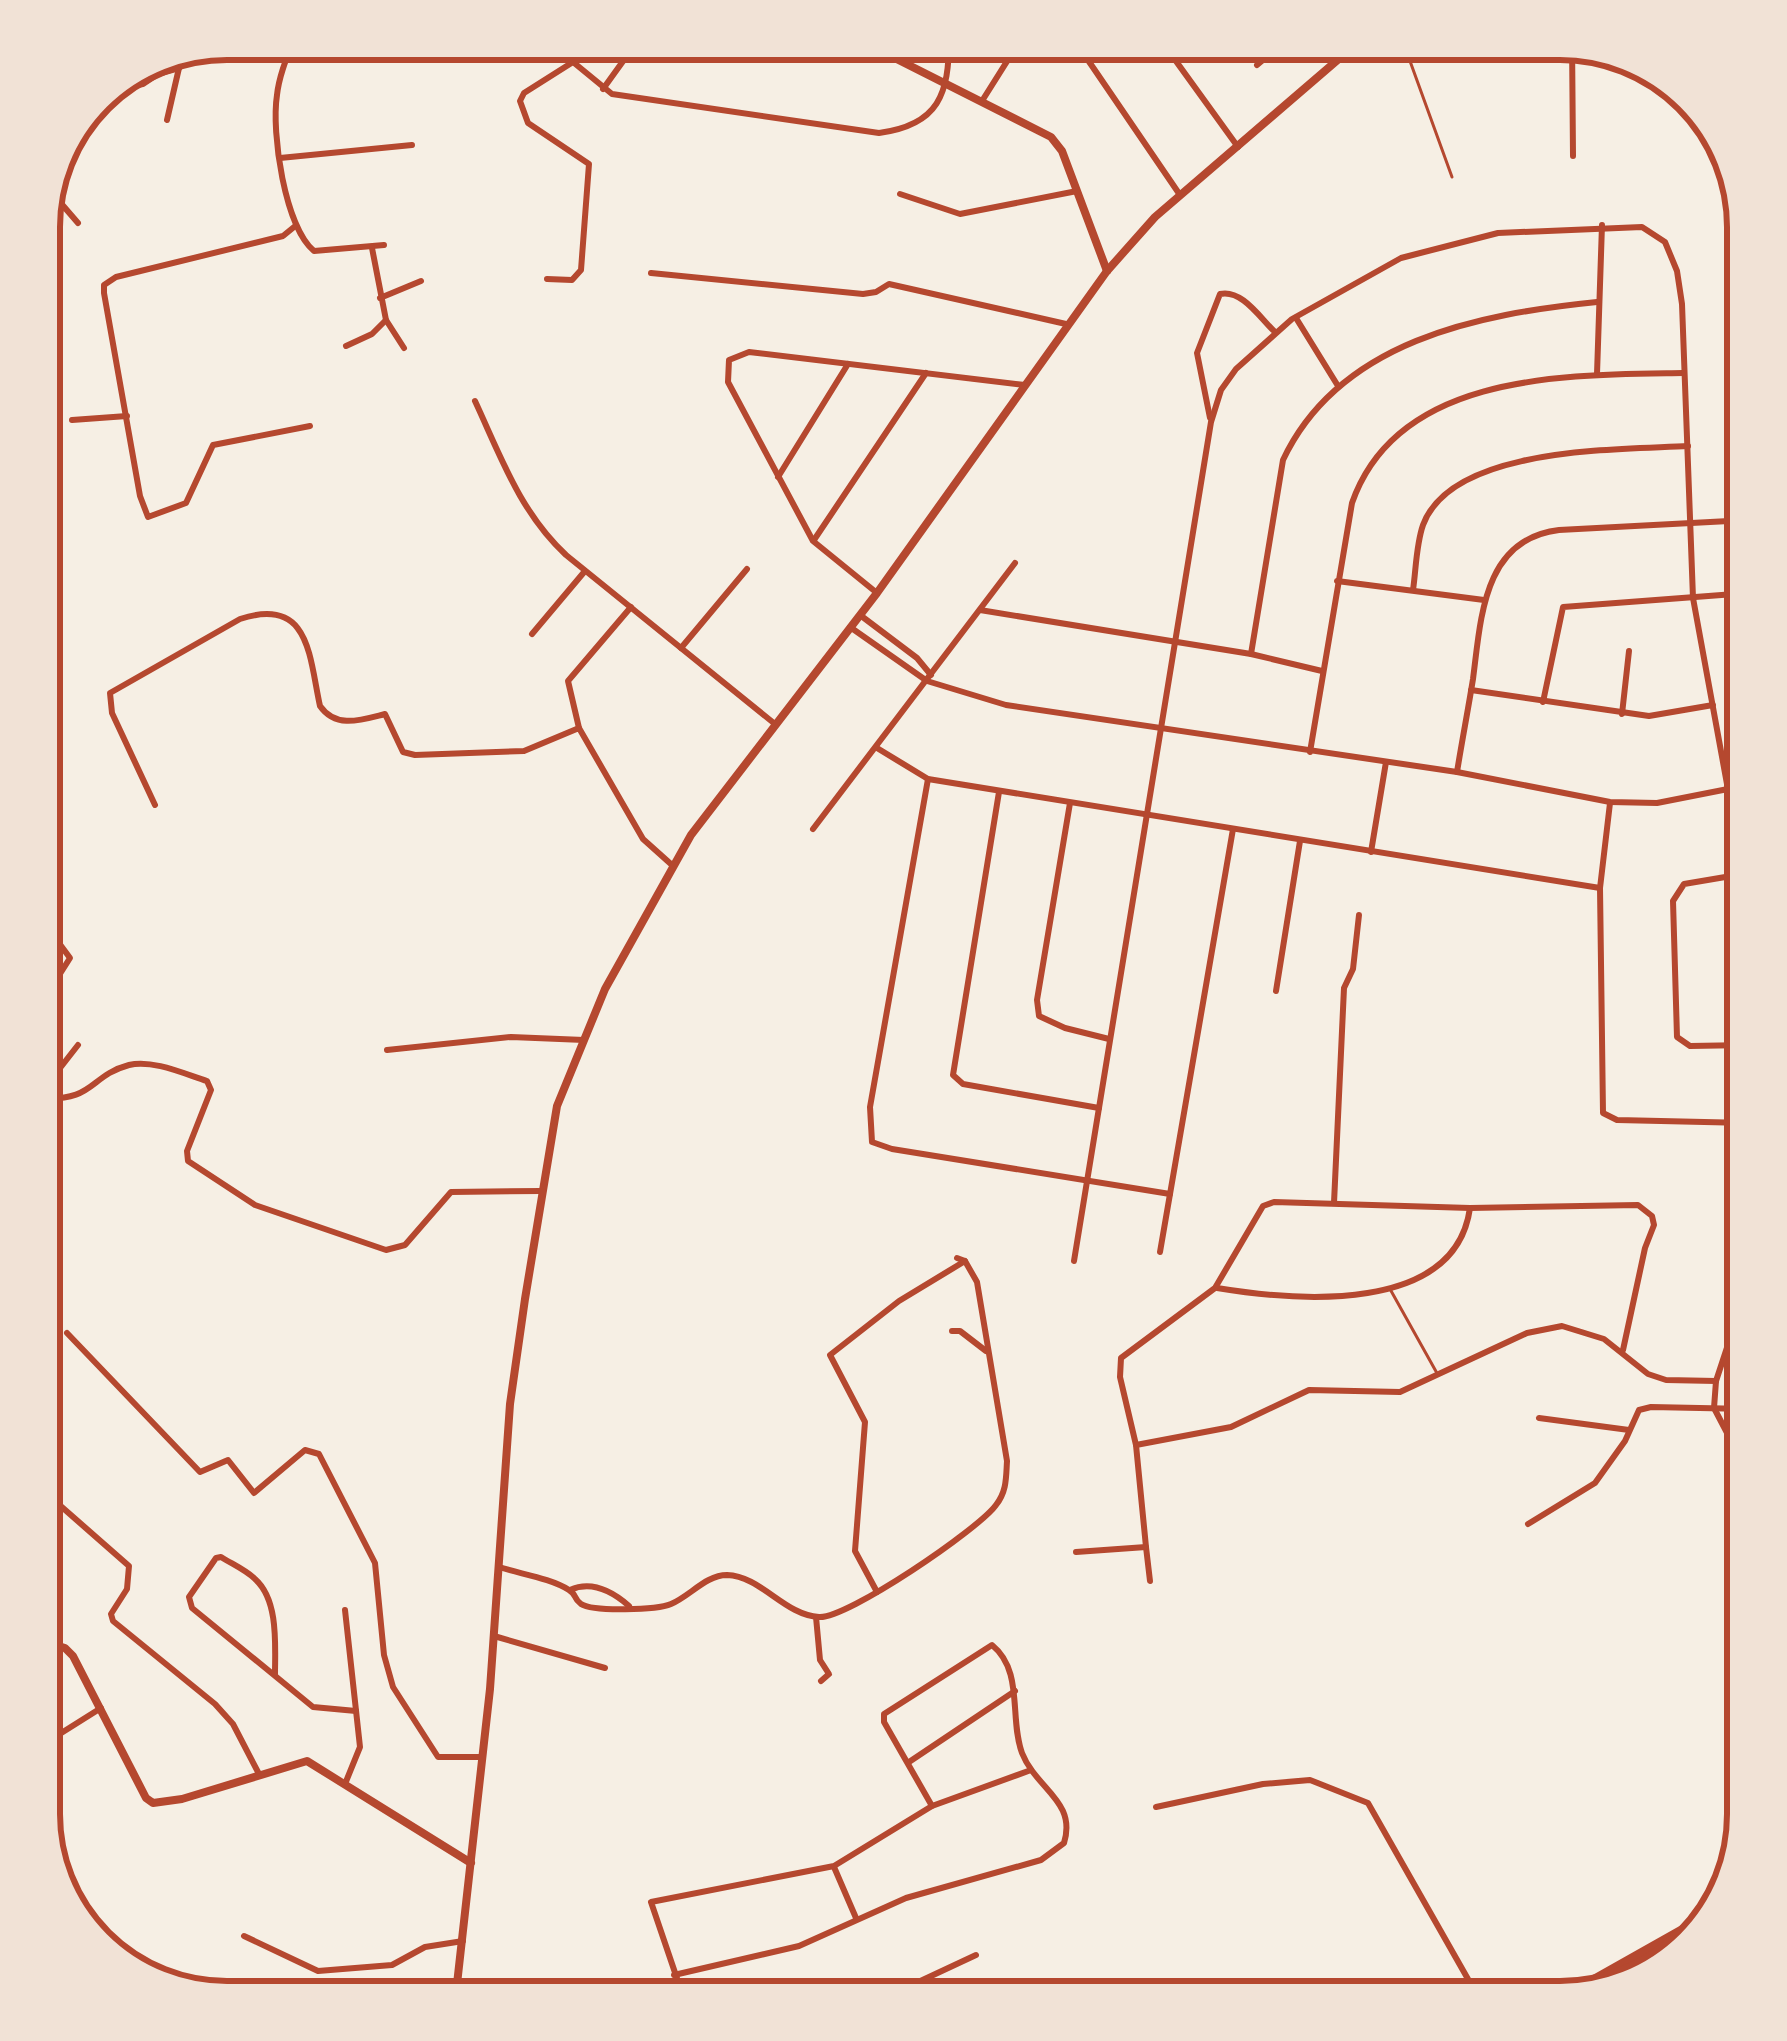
<svg xmlns="http://www.w3.org/2000/svg" width="1787" height="2041" font-family="Figtree,sans-serif">
<rect width="100%" height="100%" fill="#f6efe4"/>
<g fill="none" stroke-linecap="round" stroke-linejoin="round">
<g stroke="#b5482f" stroke-width="3">
<path d="M1402,39L1452,177"/>
<path d="M1390,1289L1438,1375"/>
</g>
<g stroke="#b5482f" stroke-width="6">
<path d="M294,39C287,57 279,76 277,95C271,133 285,227 314,251L384,245"/>
<path d="M559,39L573,62L612,94L879,133C939,125 949,94 949,39"/>
<path d="M1160,39L1238,147"/>
<path d="M1333,39L1347,54"/>
<path d="M1572,39L1573,156"/>
<path d="M1243,43L1247,39"/>
<path d="M1077,44L1180,195"/>
<path d="M1257,65L1288,39"/>
<path d="M603,89L639,39"/>
<path d="M99,92L143,84L158,74L179,68L189,53"/>
<path d="M982,101L1021,39"/>
<path d="M167,120L179,68"/>
<path d="M280,158L412,145"/>
<path d="M900,194L960,214L1077,191"/>
<path d="M46,200L59,201L78,223"/>
<path d="M294,227L283,236L116,277L104,285V293L140,496L148,517L186,503L213,445L310,426"/>
<path d="M372,248L386,320L404,348"/>
<path d="M651,273L863,294L876,292L889,284L1066,324"/>
<path d="M547,279L572,280L581,270L589,164L528,123L520,101L524,93L573,62"/>
<path d="M380,298L421,281"/>
<path d="M1296,318L1338,386"/>
<path d="M346,346L372,334L386,320"/>
<path d="M1597,374L1602,225"/>
<path d="M475,401C501,457 520,512 566,555L775,724"/>
<path d="M1210,418L1197,353L1220,294C1242,289 1260,318 1275,332"/>
<path d="M72,420L127,416"/>
<path d="M778,477L848,364"/>
<path d="M814,540L926,373"/>
<path d="M1337,581L1484,600"/>
<path d="M1413,590C1416,570 1416,545 1423,525C1452,446 1619,450 1688,446"/>
<path d="M877,593L813,541L728,382L729,360L749,352L1025,385"/>
<path d="M980,610L1251,654L1322,671"/>
<path d="M860,615L917,658L931,675"/>
<path d="M850,627L927,681L1006,705L1457,772L1610,802L1657,803L1728,789"/>
<path d="M532,634L585,571"/>
<path d="M681,648L747,569"/>
<path d="M1251,654L1283,460C1339,341 1478,314 1597,302"/>
<path d="M1471,690L1649,716L1713,705"/>
<path d="M1543,702L1563,607L1748,593"/>
<path d="M1622,714L1629,651"/>
<path d="M579,728L568,681L631,607"/>
<path d="M877,748L928,779L1600,888"/>
<path d="M1310,752L1352,503C1398,371 1569,375 1683,373"/>
<path d="M1457,772C1462,741 1468,710 1473,679C1481,618 1483,539 1559,530L1748,520"/>
<path d="M928,779L870,1107L872,1142L892,1149L1170,1194"/>
<path d="M999,792L953,1075L963,1084L1099,1108"/>
<path d="M1070,803L1037,1000L1039,1016L1065,1028L1109,1039"/>
<path d="M1610,803L1600,888L1603,1113L1617,1120L1748,1123"/>
<path d="M155,805L112,713L110,693L240,619C310,596 309,656 320,706C336,729 361,720 385,714L403,752L415,755L524,751L579,728L643,839L672,865"/>
<path d="M813,829L1015,563"/>
<path d="M1371,852L1386,762"/>
<path d="M1743,874L1684,884L1673,901L1677,1037L1690,1046L1748,1045"/>
<path d="M1276,991L1300,841"/>
<path d="M39,1007L70,958L39,916"/>
<path d="M387,1050L511,1037L584,1040"/>
<path d="M39,1095L78,1045"/>
<path d="M39,1098C96,1102 88,1076 129,1065C152,1059 185,1074 207,1081L211,1090L187,1151L188,1161L255,1205L386,1250L405,1245L451,1192L541,1191"/>
<path d="M1334,1203L1344,988L1353,969L1359,915"/>
<path d="M1160,1252L1233,829"/>
<path d="M1074,1261L1211,422L1221,390L1236,369L1292,319L1401,258L1498,233L1642,227L1665,242L1677,271L1682,304L1693,598L1748,899"/>
<path d="M1748,1284L1716,1381L1714,1408L1748,1473"/>
<path d="M1217,1288C1296,1301 1455,1315 1470,1208"/>
<path d="M952,1331H960L986,1351"/>
<path d="M67,1333L200,1472L228,1460L254,1493L305,1450L319,1454L375,1563L384,1655L393,1687L438,1757H482"/>
<path d="M1539,1418L1629,1430"/>
<path d="M1136,1445L1231,1427L1309,1390L1400,1392L1527,1333L1562,1326L1604,1339L1648,1374L1666,1380L1716,1381"/>
<path d="M39,1487L129,1566L127,1589L111,1614L113,1621L215,1704L233,1724L259,1774"/>
<path d="M1528,1524L1595,1483L1625,1441L1639,1410L1651,1407L1748,1409"/>
<path d="M1146,1547L1150,1581"/>
<path d="M1076,1552L1146,1547L1136,1445L1120,1377L1121,1358L1215,1288L1263,1206L1274,1202L1470,1208L1638,1205L1652,1216L1654,1225L1645,1248L1623,1350"/>
<path d="M499,1567C520,1574 550,1578 569,1590C578,1596 572,1597 581,1604C593,1612 657,1610 671,1604C690,1596 706,1575 727,1575C761,1576 784,1615 819,1617C847,1619 979,1529 996,1505C1007,1491 1006,1477 1007,1461L977,1282L965,1261L957,1258"/>
<path d="M570,1590C592,1580 612,1591 629,1606"/>
<path d="M877,1592L855,1551L865,1422L830,1355L899,1301L965,1261"/>
<path d="M345,1610L360,1747L345,1784"/>
<path d="M816,1617L820,1660L829,1674L821,1681"/>
<path d="M494,1636L605,1668"/>
<path d="M275,1675C275,1646 279,1600 255,1579C246,1570 232,1564 221,1557L216,1558L189,1597L192,1608L313,1707L356,1711"/>
<path d="M39,1747L101,1708"/>
<path d="M909,1762L1015,1691"/>
<path d="M1156,1807L1263,1784L1310,1780L1368,1803L1481,2002"/>
<path d="M834,1867L856,1918"/>
<path d="M58,1871L63,1869"/>
<path d="M72,1912L74,1911"/>
<path d="M244,1936L318,1971L392,1965L425,1947L463,1941"/>
<path d="M674,1975L799,1946L906,1898L1041,1860L1064,1843C1077,1801 1036,1789 1022,1753C1009,1718 1024,1671 992,1645L884,1714V1722L932,1806"/>
<path d="M685,2002L651,1902L834,1866L932,1806L1031,1770"/>
<path d="M894,2002L899,1991L976,1955"/>
<path d="M1036,2002L1054,1989L1087,1990"/>
</g>
<g stroke="#b5482f" stroke-width="8">
<path d="M857,39L1051,137L1062,151L1107,271"/>
<path d="M39,1640L65,1648L73,1656L146,1798L153,1803L182,1799L307,1761L471,1863"/>
</g>
<path stroke="#b5482f" stroke-width="8" d="M455,2002L490,1689L510,1404L525,1299L557,1106L605,989L691,835L877,593L1107,271L1155,217L1362,39"/>
<path stroke="#b5482f" stroke-width="9" d="M1554,2002L1719,1909"/>
</g>
<path d="M0 0H1787V2041H0ZM227 60H1560A167 167 0 0 1 1727 227V1814A167 167 0 0 1 1560 1981H227A167 167 0 0 1 60 1814V227A167 167 0 0 1 227 60Z" fill="#f1e2d6" fill-rule="evenodd"/>
<path fill="none" stroke="#b5482f" stroke-width="6" d="M227 60H1560A167 167 0 0 1 1727 227V1814A167 167 0 0 1 1560 1981H227A167 167 0 0 1 60 1814V227A167 167 0 0 1 227 60Z"/>
</svg>
